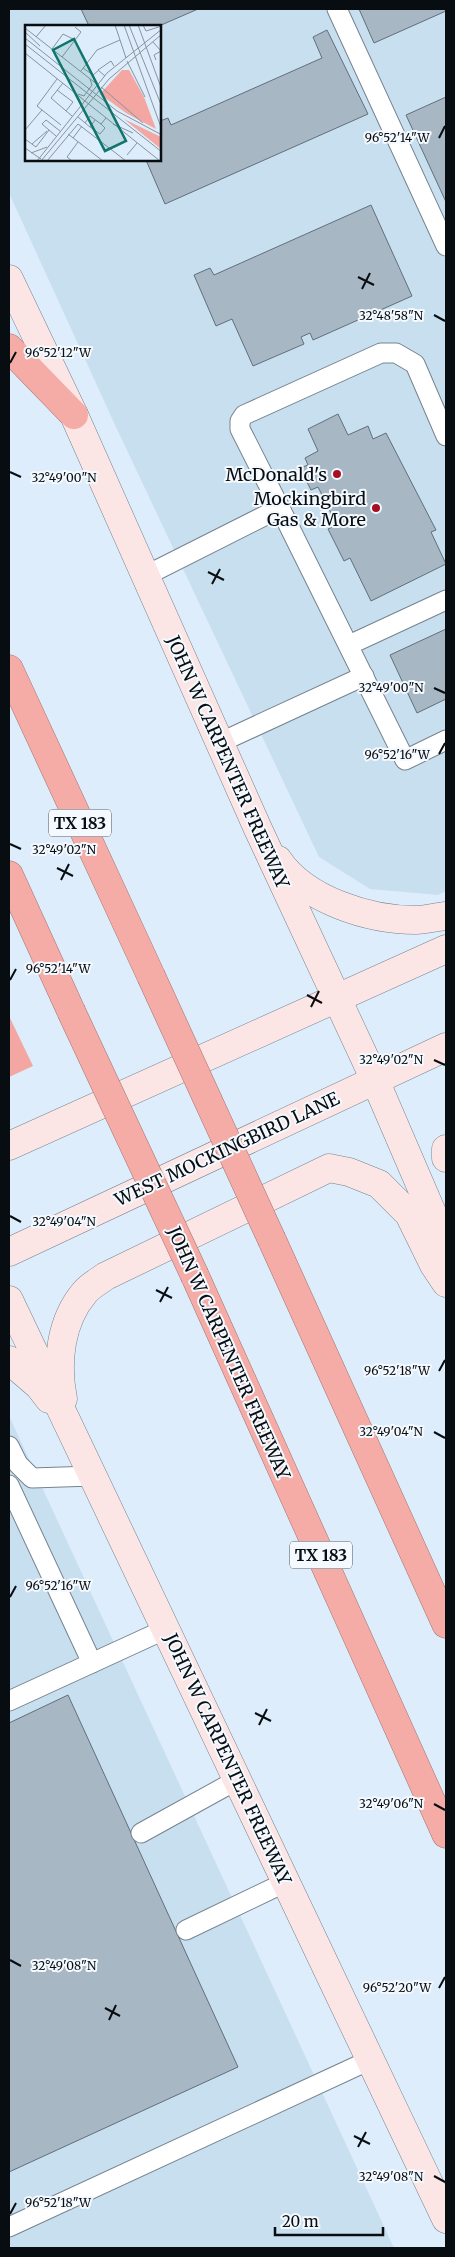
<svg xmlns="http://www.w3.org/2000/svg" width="455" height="2257" font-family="Merriweather,serif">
<rect width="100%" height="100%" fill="#ddedfb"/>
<g fill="#c8dff0" fill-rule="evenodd">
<path d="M9,9H446V891L438,895L370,889L319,857L116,427L9,193ZM26,26H160V160H26Z"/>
<path d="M9,1418H10L394,2248H9Z"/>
</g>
<path fill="#f4a7a2" d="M9,1016L33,1066L9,1077Z"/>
<g fill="#a8b7c4" stroke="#616f7b">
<path d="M81,9H198L159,26H89Z"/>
<path d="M359,9H446V11L374,43Z"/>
<path d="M327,30L368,114L165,204L146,160H160V121L168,118L171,125L322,58L313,37Z"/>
<path d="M446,97V202L406,115Z"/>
<path d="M371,205L412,296L313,340L310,333L301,337L304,344L253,366L232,319L216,326L194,275L210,268L214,275Z"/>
<path d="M338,414L348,435L368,426L373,439L386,433L436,530L431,532L446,564L371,601L350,558L344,561L328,529L337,525L318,487L311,490L300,468L308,465L305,458L318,451L308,429Z"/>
<path d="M446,629V699L417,713L390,655Z"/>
<path d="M68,1695L238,2067L9,2172V1723Z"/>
</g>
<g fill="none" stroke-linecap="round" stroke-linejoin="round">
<defs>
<g id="lane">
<path d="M337,9L446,246"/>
<path d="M280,508L240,429V421L244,415L381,353H396L415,364L446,436"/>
<path d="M145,576L280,508L405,760L446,740"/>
<path d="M349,645L446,600"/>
<path d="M219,743L364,676"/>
<path d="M9,1446L18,1464L32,1478L93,1476"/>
<path d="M9,1485L92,1663"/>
<path d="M9,1701L166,1629"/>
<path d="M141,1833L237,1780"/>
<path d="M186,1930L286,1882"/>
<path d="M9,2227L370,2060"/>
</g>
<g id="secondary">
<path d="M9,279L74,415L258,829L375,1080L446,1245"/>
<path d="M278,860C305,900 369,920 416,920C426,920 436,917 446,916"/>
<path d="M9,1146L446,949"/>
<path d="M446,1149V1158"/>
<path d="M9,1252L446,1047"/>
<path d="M9,1300L446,2219"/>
<path d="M9,1360L39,1386L49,1399"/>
<path d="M63,1399C56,1363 60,1321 85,1292C90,1286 99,1281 106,1276L329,1168L349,1172L379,1184L409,1214L434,1265L446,1283"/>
</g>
<g id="highway">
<path d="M9,348L74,415"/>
<path d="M9,669L151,976"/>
<path d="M9,875L71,1011"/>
<path d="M272,1240L446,1624"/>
<path d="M195,1276L446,1834"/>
</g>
</defs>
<use href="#lane" stroke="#75838f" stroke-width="21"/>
<use href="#secondary" stroke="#75838f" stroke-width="29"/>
<use href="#highway" stroke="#a27472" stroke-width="29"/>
<use href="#lane" stroke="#fff" stroke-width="19"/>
<use href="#secondary" stroke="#fce6e5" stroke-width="28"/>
<use href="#highway" stroke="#f5aca7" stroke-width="28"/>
<defs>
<g id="highway-bridge">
<path d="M151,976L272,1240"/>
<path d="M71,1011L195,1276"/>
</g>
</defs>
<use href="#highway-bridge" stroke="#a27472" stroke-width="29" stroke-linecap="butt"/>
<use href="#highway-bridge" stroke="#f5aca7" stroke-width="28"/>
</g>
<path fill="none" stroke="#080d11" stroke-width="2" d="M439,138L445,126M358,277L374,285M362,289L370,273M434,315L445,321M10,363L16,352M10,472L21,477M208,572L224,580M212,584L220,569M434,688L445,693M439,754L445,743M10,844L21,849M57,868L73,876M61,880L69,864M10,980L16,969M307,995L322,1003M311,1007L319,991M434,1060L445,1065M10,1216L21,1222M156,1290L172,1298M160,1302L168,1287M439,1371L445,1360M434,1432L445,1438M10,1597L16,1586M255,1713L271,1721M259,1725L267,1709M434,1804L445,1810M10,1960L21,1966M439,1988L445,1977M105,2008L120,2016M109,2020L116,2005M354,2136L370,2144M358,2147L366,2132M434,2176L445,2182M10,2214L16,2203"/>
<g fill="#a70e22" stroke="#f3f9fe" stroke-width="2">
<circle cx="337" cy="474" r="5"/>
<circle cx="376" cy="508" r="5"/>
</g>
<g text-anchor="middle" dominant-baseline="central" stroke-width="4" stroke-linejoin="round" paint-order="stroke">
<g fill="#f3f9fe" stroke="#4e5458" stroke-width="1">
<rect x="49" y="809.5" width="62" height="27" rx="4"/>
<rect x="290" y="1541.5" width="62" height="27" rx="4"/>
</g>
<g font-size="16" font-weight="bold" fill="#080d11">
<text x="80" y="823">TX 183</text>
<text x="321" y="1555">TX 183</text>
</g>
<g font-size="18" fill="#080d11" stroke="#f3f9fe" text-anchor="end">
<text x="327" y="474">McDonald's</text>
<text x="366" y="498">Mockingbird<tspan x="366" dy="21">Gas &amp; More</tspan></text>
</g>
<g font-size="18" fill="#080d11" stroke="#f3f9fe">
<text transform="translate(228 762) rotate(66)">JOHN W CARPENTER FREEWAY</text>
<text transform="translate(227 1149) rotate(-25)">WEST MOCKINGBIRD LANE</text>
<text transform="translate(229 1353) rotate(66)">JOHN W CARPENTER FREEWAY</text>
<text transform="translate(228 1759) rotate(65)">JOHN W CARPENTER FREEWAY</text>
</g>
</g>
<g transform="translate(25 25)">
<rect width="136" height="136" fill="#ddedfb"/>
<path d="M97,45H104L119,72L131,104L101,88L75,69ZM99,94L136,112V124Z" fill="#f4a7a2"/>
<path fill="none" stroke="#88939d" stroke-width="1" d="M90,0L101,33M99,0L137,105M104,0L137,82M113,0L137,65M118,0L121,6L137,1M0,3L73,60M0,7L15,21M11,12L21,0M0,13L92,86L137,110M50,15L56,7L50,2M128,17L136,26L129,30L131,35M0,19L137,127M27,24L38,9L50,15L37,32M0,28L135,136M102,36L120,72M58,43L68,50L74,45M56,46L72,25L95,15M80,51L73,45L86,36L89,41M32,54L12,81L36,100M38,58L26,73L47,91M76,62L118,98M32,65L48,77L41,86M53,69L59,71L67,60L65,54M53,92L65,102L70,95M60,98L65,91L76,99L81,93M88,99L108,108M65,102L75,109L80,103L76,99M0,105L17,85M43,109L78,136M31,111L17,99L21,95L35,106M48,113L57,101M0,114L11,122L24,105M7,119L22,106M0,123L16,134M6,128L22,122M102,130L112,118M12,136L82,48L137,4M16,136L84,54L137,9M22,136L53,99L101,136M47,136L42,132L53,117"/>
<path fill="#0f766e" fill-opacity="0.15" stroke="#0f766e" stroke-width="2.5" d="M49,14L101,116L80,126L28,25Z"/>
<rect width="136" height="136" fill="none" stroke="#080d11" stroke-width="2.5"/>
</g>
<g font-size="12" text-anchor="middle" fill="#080d11" stroke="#f3f9fe" stroke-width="4" stroke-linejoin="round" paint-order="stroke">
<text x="397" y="142">96°52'14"W</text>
<text x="391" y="320">32°48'58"N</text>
<text x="58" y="357">96°52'12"W</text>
<text x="64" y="482">32°49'00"N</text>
<text x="391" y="692">32°49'00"N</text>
<text x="397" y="759">96°52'16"W</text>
<text x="64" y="854">32°49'02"N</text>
<text x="58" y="973">96°52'14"W</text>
<text x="391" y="1064">32°49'02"N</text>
<text x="64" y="1226">32°49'04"N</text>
<text x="397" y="1375">96°52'18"W</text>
<text x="391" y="1436">32°49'04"N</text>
<text x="58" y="1590">96°52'16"W</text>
<text x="391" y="1808">32°49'06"N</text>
<text x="64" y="1970">32°49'08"N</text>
<text x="397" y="1992">96°52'20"W</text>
<text x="391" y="2181">32°49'08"N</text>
<text x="58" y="2207">96°52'18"W</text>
</g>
<rect width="455" height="2257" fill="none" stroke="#080d11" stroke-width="20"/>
<path d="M275 2227v8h108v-8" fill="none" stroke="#080d11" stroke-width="2.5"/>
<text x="282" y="2227" font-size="15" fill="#080d11" stroke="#f3f9fe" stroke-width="4" paint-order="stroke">20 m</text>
</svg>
